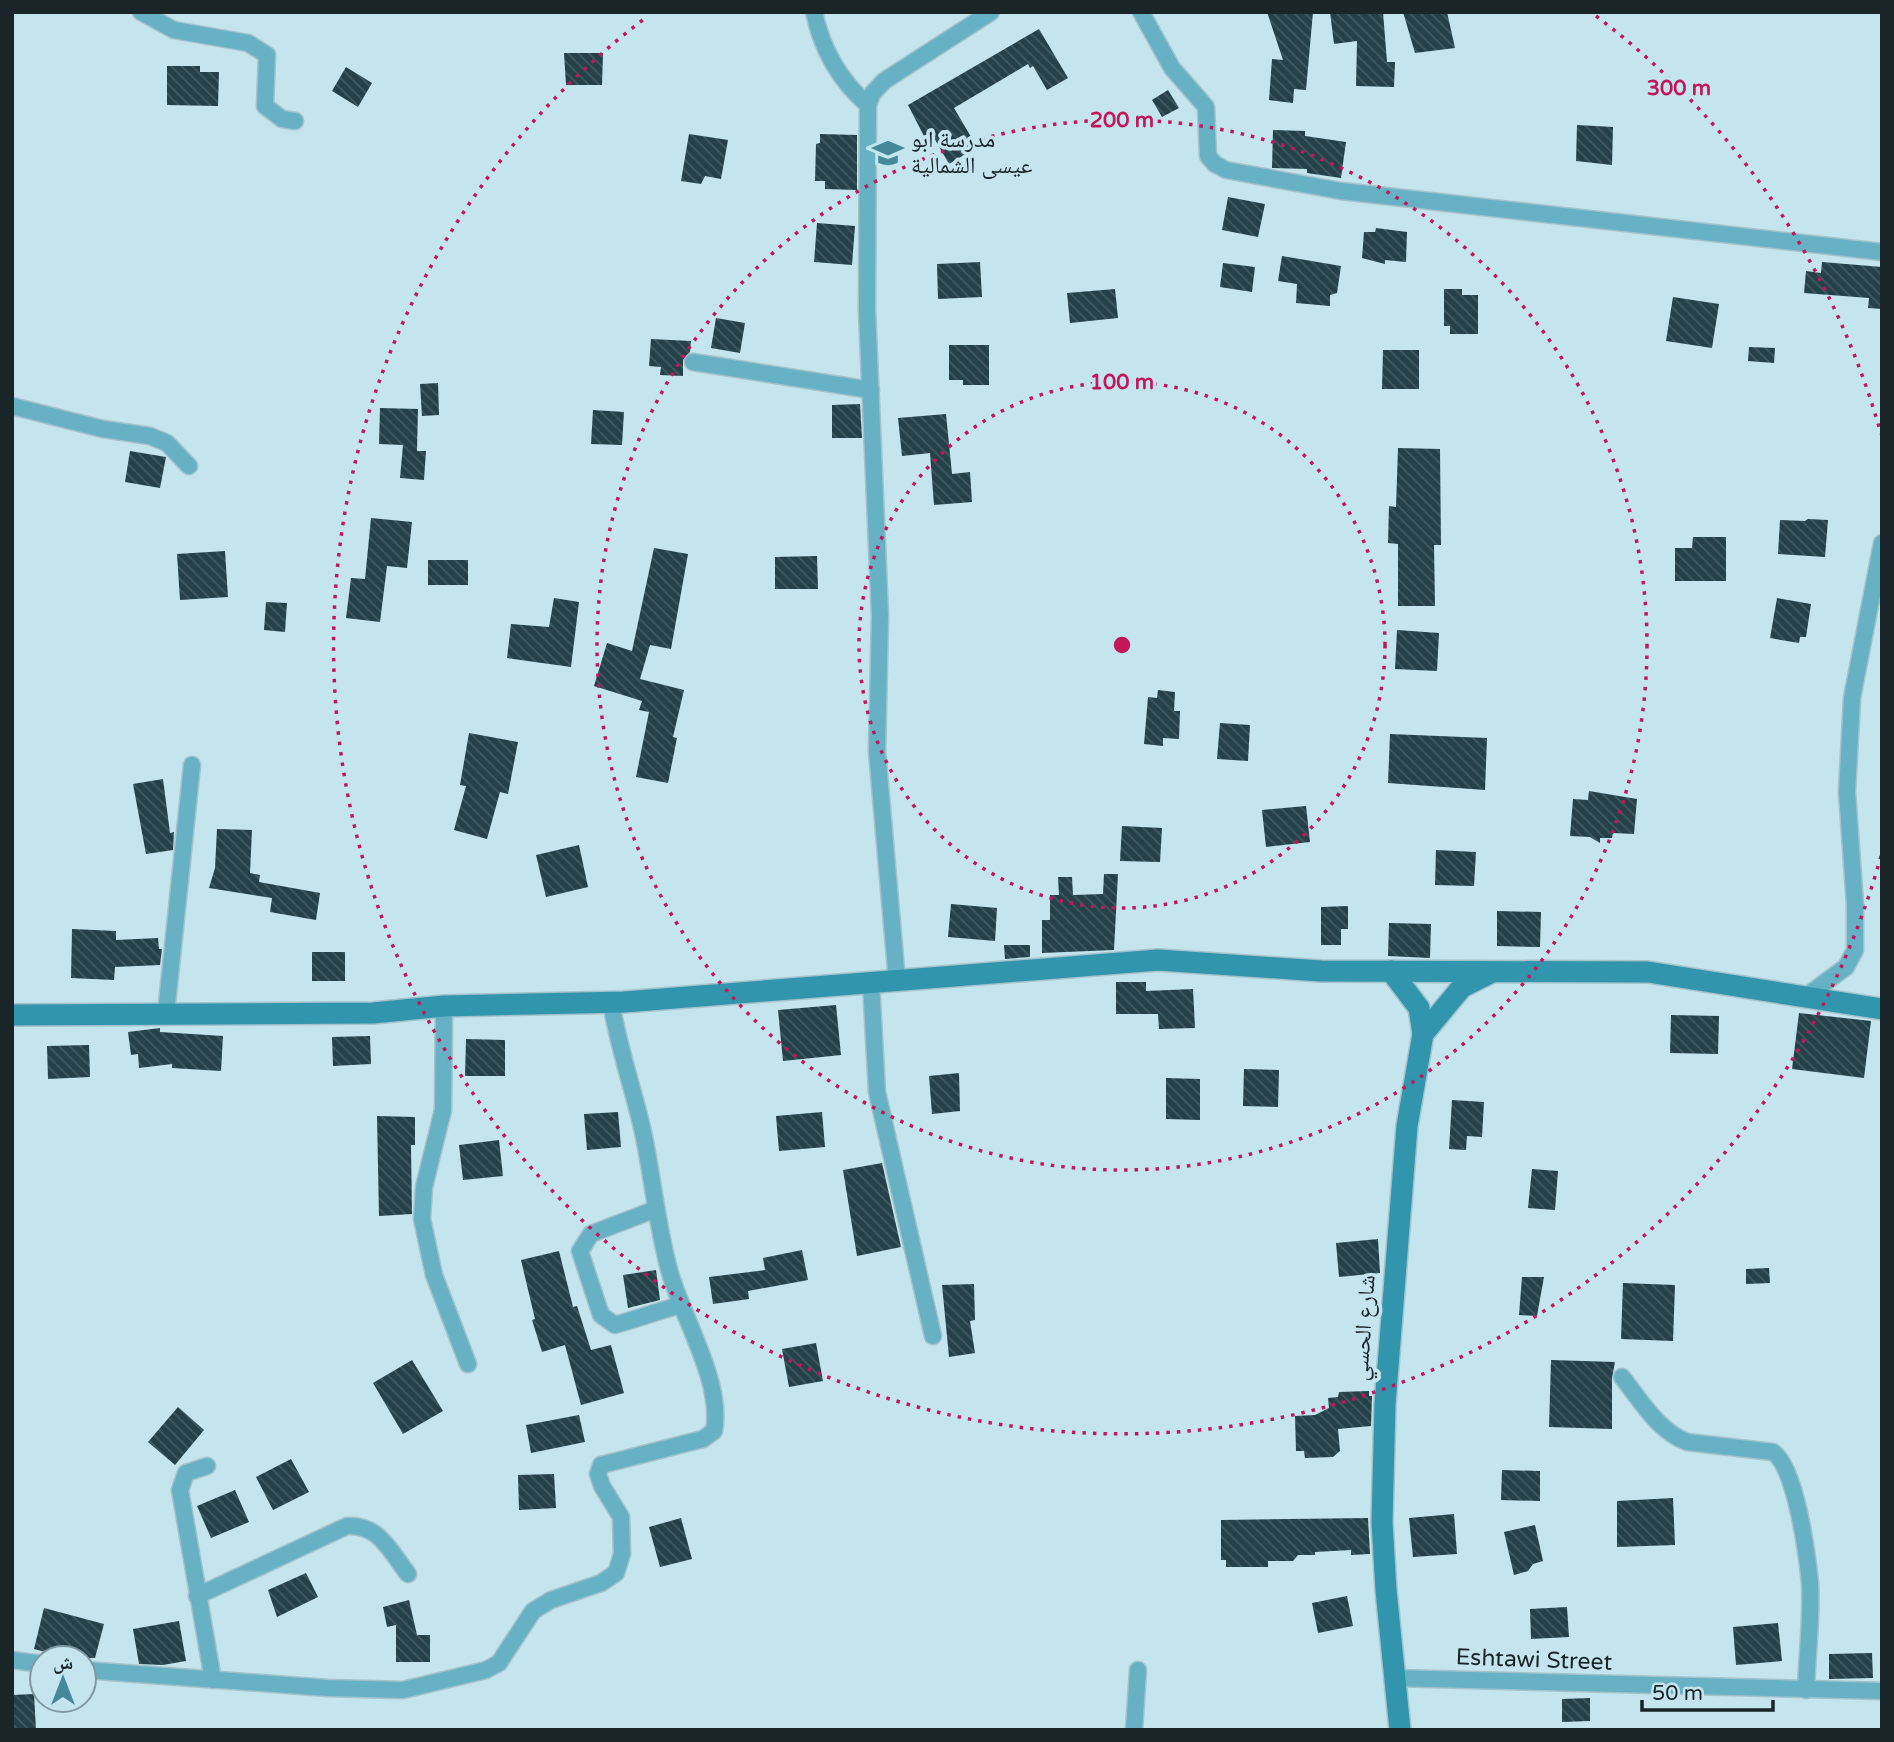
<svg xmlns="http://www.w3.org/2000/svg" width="1894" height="1742" font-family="'Varela Round','Noto Naskh Arabic',sans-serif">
<defs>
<pattern id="building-back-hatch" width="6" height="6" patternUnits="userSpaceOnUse" patternTransform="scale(1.75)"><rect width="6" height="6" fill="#244149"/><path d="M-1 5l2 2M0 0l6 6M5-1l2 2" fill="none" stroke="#425a61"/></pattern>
</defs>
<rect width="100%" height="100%" fill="#c4e5ee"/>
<g fill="url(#building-back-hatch)">
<path d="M1267,12H1313L1306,90L1294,89L1293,103L1269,100L1272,59L1283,60Z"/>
<path d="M1330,12H1383L1387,62H1395L1394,87L1356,86L1357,41L1334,44Z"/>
<path d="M1403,12H1447L1455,48L1415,53Z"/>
<path d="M1039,29L1068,78L1047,90L1033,66L1030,68L1028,64L954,108L977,147L949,164L933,136L926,140L908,105Z"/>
<path d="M564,53H603L602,85H566Z"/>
<path d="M167,66H200V72H219L218,106L167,105Z"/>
<path d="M346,67L372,83L358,107L332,91Z"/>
<path d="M1168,90L1179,108L1162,117L1152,100Z"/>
<path d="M1577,125L1613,127L1612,165L1576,161Z"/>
<path d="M1273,130L1305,131V136L1346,142L1341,178L1307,173V169L1272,168Z"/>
<path d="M689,134L728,140L721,179L705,176L701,184L681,181Z"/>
<path d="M820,134L857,135V190L825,189V181H815L816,144L820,143Z"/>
<path d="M1228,197L1265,204L1258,237L1222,230Z"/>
<path d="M817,223L855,226L852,265L814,262Z"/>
<path d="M1376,228L1407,232L1406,262L1385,260V264L1362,258L1364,232H1375Z"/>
<path d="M1282,256L1341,266L1337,293L1330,295V306L1296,303L1297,284L1278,281Z"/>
<path d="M980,262L982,297L938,299L937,264Z"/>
<path d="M1822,262L1882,267V309L1868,308L1869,298L1804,293L1806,271L1821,273Z"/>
<path d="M1223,263L1255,267L1252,292L1220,287Z"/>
<path d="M1115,289L1118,318L1070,323L1067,293Z"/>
<path d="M1444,289H1462V295H1478V334H1450V326H1444Z"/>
<path d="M1673,297L1719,304L1712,348L1666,341Z"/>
<path d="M716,318L745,323L740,353L711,348Z"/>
<path d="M651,339L691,341L690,352L683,360V376L660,375L661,367L649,366Z"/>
<path d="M949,345H989V385H963V380H949Z"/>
<path d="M1749,347L1775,348L1774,363L1748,361Z"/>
<path d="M1383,350H1419V389H1382Z"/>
<path d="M438,383L439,415L422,416L420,384Z"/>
<path d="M860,404L862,438H832V405Z"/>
<path d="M380,408L418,409L417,451H426L424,480L400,478L403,445L379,444Z"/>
<path d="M593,410L624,412L622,445L591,444Z"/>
<path d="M946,414L952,474L970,472L972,502L934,505L930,453L902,456L898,418Z"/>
<path d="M1398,448L1440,449L1441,545H1434L1435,606H1398V544L1388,543L1389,506L1396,507Z"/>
<path d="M130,451L166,457L160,488L125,482Z"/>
<path d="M371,518L412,522L407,568L387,566L380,622L346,618L351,578L365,579Z"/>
<path d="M1808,519L1828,520L1825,557L1778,554L1780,520L1805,521Z"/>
<path d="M1693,537H1726V581H1675V548H1692Z"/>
<path d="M654,548L688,554L671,649L650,645L640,679L684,690L673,737L677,738L668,783L636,777L649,712L639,710L642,701L594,686L607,643L632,651Z"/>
<path d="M225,551L228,597L180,600L177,554Z"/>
<path d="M817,556L818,589H775V557Z"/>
<rect x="428" y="560" width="40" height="25"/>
<path d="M554,598L579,602L571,667L507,658L511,624L549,627Z"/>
<path d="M1777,598L1811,604L1806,637H1800L1799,643L1770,638Z"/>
<path d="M266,602L287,603L285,632L264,630Z"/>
<path d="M1397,630L1439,633L1437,671L1395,669Z"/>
<path d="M1158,690L1175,692L1174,711H1180L1179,739L1163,738V746L1144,744L1148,697L1157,698Z"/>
<path d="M1220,723L1250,725L1248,761L1217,759Z"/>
<path d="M469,733L518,742L508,794L500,792L487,839L454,830L466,786L460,785Z"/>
<path d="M1390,734L1487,738L1485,790L1388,783Z"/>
<path d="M163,779L170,833L174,832L173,850L146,854L133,784Z"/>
<path d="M1589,791L1637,799L1634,834L1613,833L1612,838H1600V843L1590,837L1570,836L1573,799L1588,800Z"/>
<path d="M1306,806L1310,842L1266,847L1262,810Z"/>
<path d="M1122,826L1162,828L1160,862L1120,861Z"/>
<path d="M217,829L252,830L250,873L260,875L259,882L320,893L316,920L270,912L272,898L209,888L215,868Z"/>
<path d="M579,845L588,887L546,897L536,855Z"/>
<path d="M1436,850L1476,852L1474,886L1435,885Z"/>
<path d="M1104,874H1118L1114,950L1042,953V920H1050V895H1059L1058,877H1072L1073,895L1103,894Z"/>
<path d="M951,904L997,908L995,941L948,937Z"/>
<path d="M1348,906V929H1341V945H1321V907Z"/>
<path d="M1497,911L1541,912L1540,947L1497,946Z"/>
<path d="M1389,923L1431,924L1430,958L1388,956Z"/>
<path d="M72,929L116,931V940L158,938L159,949H162L160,965L115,967L114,980L71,978Z"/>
<path d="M1004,945H1030V957L1005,959Z"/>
<rect x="312" y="952" width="33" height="29"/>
<path d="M1116,982H1146V991L1193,989L1195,1028L1159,1029L1158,1014H1116Z"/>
<path d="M836,1005L841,1055L783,1061L778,1010Z"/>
<path d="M1799,1013L1871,1021L1864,1078L1792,1069Z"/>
<path d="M1671,1015L1719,1016L1718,1054L1670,1053Z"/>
<path d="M160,1028V1032L223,1036L221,1071L172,1068V1064L139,1068L138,1054L131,1055L128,1032Z"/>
<path d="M370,1036L371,1064L333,1066L332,1037Z"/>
<path d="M466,1039L505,1040V1076H465Z"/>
<path d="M89,1045L90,1077L48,1079L47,1046Z"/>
<path d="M1244,1069L1279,1070L1278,1107L1243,1106Z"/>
<path d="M959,1073L960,1111L932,1114L929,1076Z"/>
<path d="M1166,1078L1200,1079V1120L1166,1119Z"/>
<path d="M1452,1100L1484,1102L1482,1137L1467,1136L1466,1150L1449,1149Z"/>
<path d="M618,1112L621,1147L587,1150L584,1114Z"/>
<path d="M822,1112L825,1147L779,1151L776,1116Z"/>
<path d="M377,1116L415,1117V1145H411L412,1214L379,1216Z"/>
<path d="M499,1140L503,1176L463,1180L459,1145Z"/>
<path d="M882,1163L901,1247L857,1256L843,1170Z"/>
<path d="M1532,1169L1558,1171L1555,1210L1528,1208Z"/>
<path d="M1378,1239L1380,1273L1339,1277L1336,1243Z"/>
<path d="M802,1250L808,1280L748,1291L749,1299L713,1304L709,1277L765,1270L763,1258Z"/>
<path d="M559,1251L573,1307L577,1306L591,1350L611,1345L624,1393L581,1405L565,1345L542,1352L532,1320L535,1319L521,1260Z"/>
<path d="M1769,1268L1770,1283L1746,1284V1269Z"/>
<path d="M656,1270L660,1300L628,1308L623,1275Z"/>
<path d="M1522,1277H1544L1537,1316L1519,1315Z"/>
<path d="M1623,1283L1675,1285L1673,1341L1621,1339Z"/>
<path d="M974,1284L975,1320L970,1321L975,1353L949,1357L942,1285Z"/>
<path d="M816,1343L823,1381L789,1387L782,1349Z"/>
<path d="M412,1360L443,1411L403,1434L373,1383Z"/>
<path d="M1551,1360L1615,1362L1612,1378V1429L1549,1427Z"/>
<path d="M1369,1391V1396H1372L1371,1426L1338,1429L1340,1451L1333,1457L1305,1458L1304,1451H1296L1295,1416L1315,1415L1329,1408L1328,1398L1338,1397L1339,1392Z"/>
<path d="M178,1407L204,1430L175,1465L148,1442Z"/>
<path d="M579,1415L585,1442L531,1453L526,1425Z"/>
<path d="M291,1459L309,1492L273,1510L256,1477Z"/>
<path d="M1502,1470L1540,1471V1501L1501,1500Z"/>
<path d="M554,1474L556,1508L519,1510L518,1475Z"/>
<path d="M235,1490L249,1522L211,1538L197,1506Z"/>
<path d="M1673,1498L1675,1545L1617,1547V1501Z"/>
<path d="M1454,1514L1457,1554L1413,1557L1409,1518Z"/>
<path d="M681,1518L692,1559L660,1567L649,1527Z"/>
<path d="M1368,1518L1370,1554L1351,1555V1550L1315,1552V1555H1298L1293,1561H1268V1567H1226V1560H1221V1520Z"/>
<path d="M1535,1525L1543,1561L1533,1564L1528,1571L1514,1575L1504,1532Z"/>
<path d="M306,1573L318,1597L277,1617L268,1590Z"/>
<path d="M1347,1596L1353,1626L1318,1633L1312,1603Z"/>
<path d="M409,1600L417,1635H430V1662H396V1625L387,1627L383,1607Z"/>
<path d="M1567,1607L1569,1637L1531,1639L1530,1609Z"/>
<path d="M44,1608L104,1624L95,1658H68L34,1649Z"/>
<path d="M179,1621L186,1661L163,1665L139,1664L133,1629Z"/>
<path d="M1778,1623L1782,1661L1736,1665L1733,1627Z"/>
<path d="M1872,1653L1873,1678L1829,1679V1654Z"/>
<path d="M34,1694L36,1730H12V1695Z"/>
<path d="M1590,1698V1721L1562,1722V1699Z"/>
</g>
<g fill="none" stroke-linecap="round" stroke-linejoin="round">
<defs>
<g id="street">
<path d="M141,12L174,30L248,43L267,55L265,106L282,119L295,121"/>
<path d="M814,12C822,50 839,80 868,105"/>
<path d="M1141,12L1172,68L1206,107L1208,156L1215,164L1226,170L1341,191L1882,252"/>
<path d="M693,362L871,390"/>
<path d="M12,406L103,429L150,436L167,443L189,466"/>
<path d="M897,981L877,751L880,616L867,310L868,105L872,94L884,81L991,12"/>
<path d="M871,983L877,1092L933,1336"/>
<path d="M1808,995L1846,967L1855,950V905L1847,792L1852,698L1882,543"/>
<path d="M444,1006L443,1110L424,1187L422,1219L434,1275L468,1364"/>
<path d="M166,1013L192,765"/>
<path d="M656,1209L591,1234L580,1251L601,1315L615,1325L680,1305"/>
<path d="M1622,1377C1642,1402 1657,1430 1687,1442L1773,1452C1796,1468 1807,1554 1810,1583C1812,1618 1807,1655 1806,1690"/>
<path d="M207,1466L186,1473L180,1490L213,1680"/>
<path d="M197,1596L347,1526C379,1524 390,1551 408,1574"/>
<path d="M12,1660L42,1664"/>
<path d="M84,1670L328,1688L403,1690L486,1670L499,1663L533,1611L551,1600L601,1583L616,1573L622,1554L621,1517L602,1486L598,1474L601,1465L703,1439L714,1431C723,1383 684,1321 670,1273C657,1227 653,1179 643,1132C633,1088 618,1046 611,1002"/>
<path d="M1394,1678L1882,1691"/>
<path d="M1134,1730L1138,1670"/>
</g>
<g id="secondary">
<path d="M1391,971L1419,1008L1423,1034"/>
<path d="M12,1015L373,1013L444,1006L624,1002L1158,960L1321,971L1648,972L1882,1009"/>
<path d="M1400,1730L1386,1590L1382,1522L1385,1404L1407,1126L1423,1034L1462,987L1490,973"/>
</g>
</defs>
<use href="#street" stroke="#a5c2cb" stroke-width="19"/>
<use href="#secondary" stroke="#a5c2cb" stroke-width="24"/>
<use href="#street" stroke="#66b1c4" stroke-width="16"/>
<use href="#secondary" stroke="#3196ad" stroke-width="21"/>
</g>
<g fill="none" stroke="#c2185b" stroke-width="3.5" stroke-dasharray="3.5 7">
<circle cx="1122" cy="645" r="263"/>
<circle cx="1122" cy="645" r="525"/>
<path d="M1881 856A788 788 0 1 1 648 16M1596 16A788 788 0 0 1 1881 434"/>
</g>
<defs>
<symbol id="school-bare" viewBox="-9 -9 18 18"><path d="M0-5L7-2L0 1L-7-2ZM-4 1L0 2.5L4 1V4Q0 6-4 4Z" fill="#458899" stroke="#c4e5ee" stroke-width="2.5" paint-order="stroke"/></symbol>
</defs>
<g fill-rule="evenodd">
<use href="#school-bare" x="866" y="131" width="44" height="44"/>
</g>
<g text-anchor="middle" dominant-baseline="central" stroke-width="7" stroke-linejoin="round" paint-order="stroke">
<g font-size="23" fill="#192529" stroke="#c4e5ee" text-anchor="start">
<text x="911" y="140">مدرسة ابو<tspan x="911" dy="26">عيسى الشمالية</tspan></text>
</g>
<g font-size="23" fill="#192529" stroke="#c4e5ee">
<text transform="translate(1364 1328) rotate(-86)">شارع الحسي</text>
<text transform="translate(1534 1660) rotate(2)">Eshtawi Street</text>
</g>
</g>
<circle cx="1122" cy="645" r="10" fill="#c2185b" stroke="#c4e5ee" stroke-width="3.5"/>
<g font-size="21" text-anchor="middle" font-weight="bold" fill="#c2185b" stroke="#c4e5ee" stroke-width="7" stroke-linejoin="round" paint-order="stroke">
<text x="1679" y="95">300 m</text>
<text x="1122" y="127">200 m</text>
<text x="1122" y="389">100 m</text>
</g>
<rect width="1894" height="1742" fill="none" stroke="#192529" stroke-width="28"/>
<g transform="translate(63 1679)"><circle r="33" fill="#c4e5ee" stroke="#80989f" stroke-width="2"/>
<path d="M0-5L12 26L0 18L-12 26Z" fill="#458899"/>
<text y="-10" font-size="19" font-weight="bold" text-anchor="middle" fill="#192529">ش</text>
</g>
<path d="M1642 1700v10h131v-10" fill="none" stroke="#192529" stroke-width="3.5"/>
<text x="1652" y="1700" font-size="21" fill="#192529" stroke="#c4e5ee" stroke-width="5" paint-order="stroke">50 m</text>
</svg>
